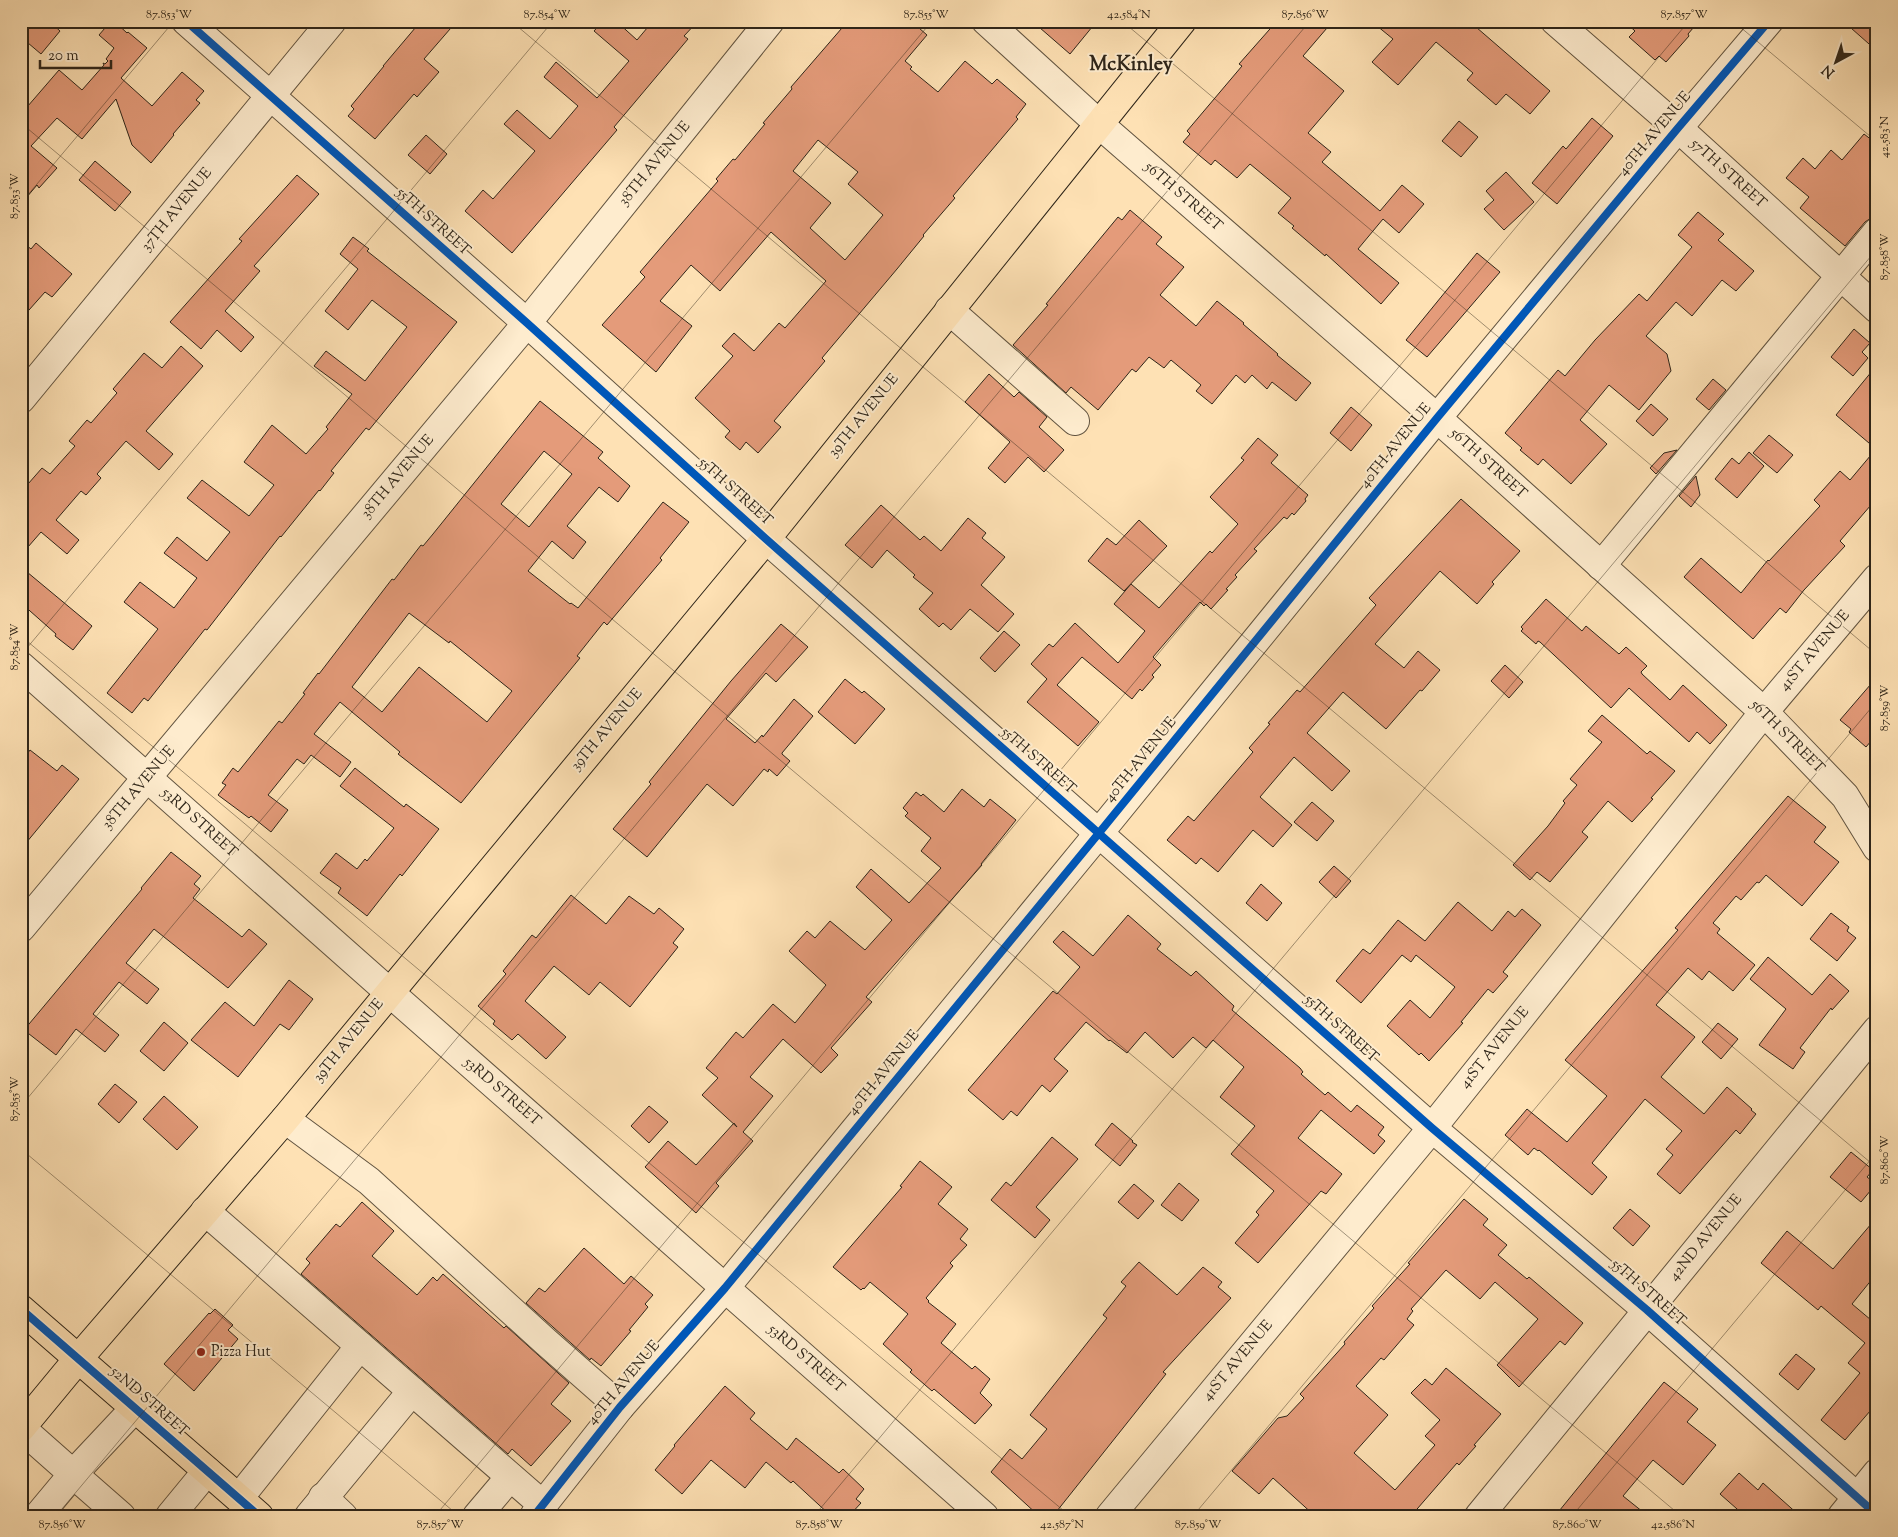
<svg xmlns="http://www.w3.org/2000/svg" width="1898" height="1537" font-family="'Sorts Mill Goudy',serif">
<rect width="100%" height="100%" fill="#fee1b4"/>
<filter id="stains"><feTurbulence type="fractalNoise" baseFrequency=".004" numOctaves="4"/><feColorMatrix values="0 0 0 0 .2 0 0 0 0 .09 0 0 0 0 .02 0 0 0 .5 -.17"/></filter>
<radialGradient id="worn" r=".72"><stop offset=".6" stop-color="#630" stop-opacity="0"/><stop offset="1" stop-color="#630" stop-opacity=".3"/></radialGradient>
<g fill="#e49b7a" stroke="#2e2519" fill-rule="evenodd">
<path d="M21,21H49L60,31L41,54L21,37Z"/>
<path d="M111,21H114L127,33L128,32L147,48L121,78L152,106L182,72L204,91L196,100L200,103L173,134L174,135L151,163L132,145L116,99L82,139L57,118L31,146L57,168L39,188L37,185L21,204V114L59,70L82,90L104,65L103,63L105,64L108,61L106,59L114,48L99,35Z"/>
<path d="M421,21H457L424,59L439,72L417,97L414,94L375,139L348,116L354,109L351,106L384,66H383Z"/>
<path d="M603,21H616L637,40L653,21H698L684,36L688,39L614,127L617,130L512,253L465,211L483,190L493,199L535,151L504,124L517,110L550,139L578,106L544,77L556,62L597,98L629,61L594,31Z"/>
<path d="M848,21H911L927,35L905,61L912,67L910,69L938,92L965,61L992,84L997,79L1026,104L1016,117L1018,119L953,196L955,198L923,235L924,236L897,269L822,358L825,361L774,421L781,427L758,453L746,442L740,450L725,437L730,431L695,398L733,356L722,346L734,333L754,351L779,323L785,328L826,281L771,232L720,291L691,265L660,301L692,326L656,372L602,325L645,277L640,272L718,181L716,179L733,159L735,160L765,124L763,123L792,89L791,87ZM818,140L858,172L848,184L883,215L845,260L810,228L831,203L793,171Z"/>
<path d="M1032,21H1097L1070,54Z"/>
<path d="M1277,21H1333L1303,56L1344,91L1308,133L1331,152L1322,162L1380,211L1402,185L1424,204L1399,233L1383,219L1358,249L1399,283L1381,304L1326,254L1325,256L1292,228L1294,226L1278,213L1291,198L1250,164L1237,178L1215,160L1211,165L1183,142L1190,134L1187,131L1242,66L1239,64Z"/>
<path d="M1371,21H1469L1550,91L1530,114L1506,94L1496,105L1467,80L1473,73L1436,42L1398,85L1372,62L1393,39Z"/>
<path d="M1624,21H1699L1688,34L1689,36L1666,62L1659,56L1655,60L1629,37L1635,31Z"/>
<path d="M1843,21H1877V51Z"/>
<path d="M1592,118L1613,136L1557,204L1532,183L1563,146L1566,149Z"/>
<path d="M1459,121L1478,137L1461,157L1442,141Z"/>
<path d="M1864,134L1877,144V217L1871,218L1865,222L1845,246L1800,208L1809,197L1786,178L1803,158L1815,169L1831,150L1842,160Z"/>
<path d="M426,135L447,154L430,174L408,155Z"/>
<path d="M95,161L131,192L115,211L79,180Z"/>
<path d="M1506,172L1534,202L1504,230L1484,209L1494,200L1486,191Z"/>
<path d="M297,175L319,194L254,266L260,271L225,311L254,337L241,352L217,330L201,349L170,322L242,241L239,239Z"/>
<path d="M1130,210L1162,237L1156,244L1184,267L1160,295L1196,326L1217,301L1244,323L1243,324L1278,354L1277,355L1311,383L1296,401L1272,382L1267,389L1252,375L1245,383L1236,375L1212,404L1196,391L1201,385L1171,360L1164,368L1149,357L1136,372L1132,369L1098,410L1071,387L1066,393L1013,345L1048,305L1046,304L1118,217L1122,220Z"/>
<path d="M1698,212L1724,234L1718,240L1754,271L1736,291L1722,280L1692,316L1676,302L1646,336L1667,354L1671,371L1639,410L1609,385L1580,420L1607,444L1571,484L1543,459L1538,465L1520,450L1522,448L1505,433L1558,370L1565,376L1595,340L1639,294L1647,301L1692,247L1678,235Z"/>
<path d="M353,237L369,249L367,251L457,322L369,430L366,428L331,471L334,473L320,491L319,490L281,537L280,536L207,630L205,629L148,701L144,698L132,713L107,693L158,629L124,602L140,582L174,608L197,578L164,553L177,537L207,561L230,532L187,498L202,480L249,516L274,485L244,462L272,425L306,454L328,429L326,427L352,394L314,366L326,351L365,381L407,327L372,300L348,330L325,311L358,269L340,254Z"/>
<path d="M21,241L31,249L36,243L72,274L52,297L45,292L21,319Z"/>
<path d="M1477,253L1500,272L1427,357L1406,340Z"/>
<path d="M1854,329L1870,343L1862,352L1868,358L1853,376L1831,357Z"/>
<path d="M181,346L203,366L146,431L173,454L159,470L126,441L97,474L101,478L86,495L81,491L56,520L79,540L67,554L41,532L21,555V492L42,468L50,474L75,446L69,441L87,420L91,423L117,393L113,389L144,353L162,368Z"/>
<path d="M1877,365V498L1840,541L1845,546L1804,590L1786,613L1780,608L1753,639L1684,577L1701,558L1741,593L1768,560L1769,561L1820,506L1814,500L1831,481L1840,471L1850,480L1876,449L1836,415Z"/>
<path d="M989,374L1014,397L1019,392L1047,417L1039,427L1064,450L1044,472L1028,457L1005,483L988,468L1010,442L965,402Z"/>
<path d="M1713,379L1726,390L1709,410L1696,399Z"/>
<path d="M540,401L603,452L598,458L630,486L618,502L599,487L567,526L586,542L573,559L552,541L528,571L570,604L571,603L578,608L663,502L689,522L660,558L662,560L607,625L604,622L577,656L580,658L461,803L398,754L400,752L340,702L314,734L351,762L340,777L311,755L304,764L297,759L268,795L288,810L271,832L251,816L249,818L218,795L226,785L222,783L233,768L238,772L279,721L282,723L305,694L303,693L318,673L319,674L392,579L394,580L421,545L423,546L433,534ZM544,451L572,474L529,527L501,504ZM409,613L449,643L450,641L512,691L487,722L419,667L382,712L352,687Z"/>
<path d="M1651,404L1668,419L1653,436L1636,421Z"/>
<path d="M1351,407L1372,425L1351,451L1330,433Z"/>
<path d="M1769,435L1793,455L1777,473L1753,453Z"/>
<path d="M1258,438L1278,455L1271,463L1308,495L1305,499L1306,501L1294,515L1292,513L1287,519L1284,517L1254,549L1257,551L1235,575L1237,577L1226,589L1228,590L1211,609L1206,604L1204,606L1200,602L1153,657L1161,665L1152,675L1154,677L1142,691L1140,689L1132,699L1082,657L1057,685L1099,722L1078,746L1027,702L1047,679L1031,664L1049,644L1053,647L1075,623L1118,663L1145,631L1114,604L1131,584L1159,608L1210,551L1212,553L1238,524L1210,497L1244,460L1241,458Z"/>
<path d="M1677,450L1656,474L1650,468L1664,453Z"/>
<path d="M1749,452L1764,466L1737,498L1715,479L1732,458L1739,464Z"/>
<path d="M1696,476L1700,495L1691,507L1679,496Z"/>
<path d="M1461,499L1520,551L1492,582L1494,584L1477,604L1440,571L1375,644L1404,668L1418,651L1440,670L1422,691L1420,690L1386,729L1343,692L1307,733L1350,771L1332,791L1294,757L1260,797L1292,825L1273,847L1253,830L1218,872L1201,858L1196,864L1167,840L1188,816L1194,821L1253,752L1249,748L1270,724L1268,723L1297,690L1300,692L1376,605L1369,598Z"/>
<path d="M881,505L920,540L924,536L941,551L968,518L986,533L982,538L1005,557L981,585L1014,614L998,632L970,609L951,630L943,623L939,627L919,609L933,593L913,577L915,575L887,550L872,568L845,545Z"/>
<path d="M1139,520L1167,546L1124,591L1088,561L1107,538L1116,545Z"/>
<path d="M21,567L92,626L73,650L55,636L56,634L21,603Z"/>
<path d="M1546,599L1582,631L1586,626L1619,654L1626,647L1647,666L1641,672L1642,674L1670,700L1683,685L1727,725L1710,744L1697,732L1689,742L1629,688L1611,708L1540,642L1538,641L1536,644L1521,631L1523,629L1521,627Z"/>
<path d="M781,624L808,647L776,682L766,673L726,719L755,743L762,735L763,737L794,699L813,716L782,753V754L790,761L777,776L769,769L768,772L764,769L733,806L707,784L647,857L613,829L651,784L649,782L731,681Z"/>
<path d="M1004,631L1020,645L995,672L980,658Z"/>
<path d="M1505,665L1523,682L1509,698L1491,681Z"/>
<path d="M1877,677V734L1866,747L1849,732L1851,729L1840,720Z"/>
<path d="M845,679L862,693L864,691L885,709L855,744L818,712Z"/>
<path d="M1602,715L1647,754L1650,751L1675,771L1651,798L1653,799L1632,822L1608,801L1582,832L1588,837L1550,882L1537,872L1530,880L1513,865L1548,826L1565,803L1563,801L1577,785L1570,779L1602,742L1588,731Z"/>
<path d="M30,750L57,771L62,765L79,779L21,849V762Z"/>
<path d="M355,768L404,807L406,804L439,829L402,876L400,874L367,916L338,893L341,888L320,873L336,853L357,869L365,859L367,861L394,828L340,786Z"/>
<path d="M962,789L984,807L990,799L1016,820L981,864L982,865L866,997L872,1002L831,1048L838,1055L823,1071L821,1073L783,1039L750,1077L773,1096L743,1132L753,1141L716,1183L719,1186L696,1213L645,1167L668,1141L696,1165L734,1123L737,1127L702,1095L718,1078L706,1068L736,1032L743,1038L773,1004L795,1023L826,985L789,951L807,931L815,938L830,921L865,950L892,920L856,887L871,869L909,903L941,868L921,851L931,838L905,816L908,813L903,808L916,792L921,796L923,794L944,812Z"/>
<path d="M1788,796L1826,827L1814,842L1839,862L1802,906L1766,875L1759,883L1757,882L1741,900L1736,896L1713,923L1720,929L1717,933L1755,965L1733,991L1709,971L1702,980L1688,968L1656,1005L1695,1037L1661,1077L1704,1114L1727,1087L1752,1109L1751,1110L1756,1114L1740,1134L1736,1130L1680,1194L1657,1174L1673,1155L1666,1149L1682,1131L1645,1099L1592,1163L1607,1177L1592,1195L1539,1150L1538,1151L1534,1148L1528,1155L1505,1135L1527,1109L1567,1142L1607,1096L1565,1060L1678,930L1675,928Z"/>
<path d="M1312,802L1334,821L1317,841L1294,822Z"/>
<path d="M171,852L201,876L194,884L200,889L193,898L242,937L249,929L267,944L228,988L154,929L126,963L159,989L147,1004L119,982L93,1014L119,1035L105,1052L76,1029L56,1055L24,1030L142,889L141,888Z"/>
<path d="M1334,866L1351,881L1336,898L1319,882Z"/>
<path d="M1261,884L1282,903L1267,921L1246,903Z"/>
<path d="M571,895L606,924L629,896L654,914L659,908L684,929L673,943L678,947L630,1007L600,982L589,995L554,966L525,1001L566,1037L546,1059L518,1034L512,1040L493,1024L495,1021L478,1006L506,974L503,971L532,935L536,938Z"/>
<path d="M1458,902L1492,931L1508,911L1515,917L1522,909L1541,925L1503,972L1508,976L1493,993L1488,989L1461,1022L1463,1023L1429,1061L1421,1053L1419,1055L1387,1026L1410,1000L1430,1018L1455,987L1416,955L1411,962L1402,955L1361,1003L1336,981L1363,949L1370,954L1398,920L1425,941Z"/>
<path d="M1831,913L1849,927L1847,931L1856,938L1837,961L1810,939Z"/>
<path d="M1128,915L1161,944L1157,949L1191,976L1196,971L1234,1006L1232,1010L1300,1068L1303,1072L1301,1074L1325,1095L1328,1092L1351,1112L1357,1105L1384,1127L1378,1135L1385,1141L1374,1154L1321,1110L1298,1138L1342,1174L1326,1194L1321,1191L1258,1263L1235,1243L1259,1215L1256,1212L1274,1191L1231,1154L1255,1126L1220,1097L1244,1067L1213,1040L1206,1048L1193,1037L1173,1058L1145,1032L1127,1053L1110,1040L1109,1041L1086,1022L1054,1059L1068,1071L1050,1092L1042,1085L1017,1116L1011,1111L1003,1120L968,1090L1053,991L1057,994L1080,967L1053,942L1063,931L1093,956Z"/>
<path d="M1768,957L1812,995L1830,974L1849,991L1832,1010L1831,1008L1800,1048L1805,1052L1793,1069L1759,1045L1786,1009L1750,979Z"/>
<path d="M289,980L313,999L289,1030L280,1024L238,1077L191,1040L225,1002L254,1026Z"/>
<path d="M164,1022L188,1043L164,1071L140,1051Z"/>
<path d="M1718,1023L1738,1039L1721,1059L1702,1042Z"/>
<path d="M115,1084L137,1102L119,1123L98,1104Z"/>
<path d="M164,1096L198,1127L177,1150L143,1119Z"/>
<path d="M649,1106L668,1122L649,1143L631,1126Z"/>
<path d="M1112,1123L1133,1141L1132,1142L1137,1145L1120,1166L1095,1145Z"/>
<path d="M1052,1137L1078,1159L1036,1207L1050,1220L1035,1238L991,1200L1006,1182L1011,1186Z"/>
<path d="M1851,1152L1873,1170L1867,1177L1876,1184L1861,1202L1830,1177Z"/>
<path d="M920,1161L952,1187L938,1204L968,1229L960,1239L967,1245L950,1263L953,1266L926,1298L929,1301L928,1302L956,1324L941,1343L972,1369L975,1366L990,1379L980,1393L992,1405L975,1424L934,1389L932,1391L910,1372L912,1370L883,1344L908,1314L870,1282L864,1289L863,1288L861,1290L833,1267L902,1187L900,1186Z"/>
<path d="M1179,1183L1199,1200L1182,1221L1161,1205Z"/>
<path d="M1134,1184L1154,1201L1138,1219L1118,1202Z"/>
<path d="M1464,1199L1488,1219L1483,1225L1507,1245L1498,1255L1527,1279L1529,1277L1583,1323L1565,1345L1560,1341L1519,1387L1497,1365L1538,1319L1495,1282L1480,1299L1446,1270L1411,1309L1413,1311L1407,1319L1414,1325L1384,1360L1381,1358L1356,1386L1388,1415L1354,1453L1395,1490L1435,1445L1425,1436L1440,1420L1411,1393L1425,1379L1432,1385L1446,1368L1501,1414L1474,1445L1476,1446L1459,1465L1457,1463L1411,1516H1315L1273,1478L1259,1494L1232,1471L1278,1418L1287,1416L1304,1398L1300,1394L1345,1344L1344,1342L1374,1308L1372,1306L1410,1264L1408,1263Z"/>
<path d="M362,1202L394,1231L372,1256L417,1295L433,1277L437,1281L443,1274L504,1328L506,1326L569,1383L551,1404L571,1421L531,1466L512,1449L508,1454L301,1274L310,1263L306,1259L336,1224L340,1227Z"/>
<path d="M1630,1209L1650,1226L1633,1246L1613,1228Z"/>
<path d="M1877,1217V1273L1852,1304L1877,1325V1403L1845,1440L1821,1420L1860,1373L1848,1363L1865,1343L1821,1306L1818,1310L1761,1263L1787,1231L1833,1269Z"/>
<path d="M584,1248L624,1284L631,1276L653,1295L645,1304L648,1307L629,1330L631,1331L601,1366L591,1358L590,1360L526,1303L539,1288L545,1292Z"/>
<path d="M1139,1262L1177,1295L1203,1267L1222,1282L1218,1287L1231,1298L1163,1372L1166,1374L1053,1516H1039L991,1472L1010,1449L1022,1459L1047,1429L1030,1415L1107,1318L1103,1315L1126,1286L1121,1282Z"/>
<path d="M215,1309L233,1325L228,1330L238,1339L194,1391L164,1364L209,1313L210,1314Z"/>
<path d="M1796,1354L1815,1369L1798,1390L1779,1374Z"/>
<path d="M1664,1382L1698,1409L1687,1422L1716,1445L1683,1485L1653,1460L1623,1496L1648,1516H1555Z"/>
<path d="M725,1386L755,1413L750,1419L787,1450L796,1438L839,1473L843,1469L864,1489L856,1499L861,1503L849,1516H831L793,1481L791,1483L766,1462L745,1488L711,1460L682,1494L655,1470L675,1446L674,1445Z"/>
<path d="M1739,1473L1758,1490L1763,1483L1800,1516H1745L1720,1494Z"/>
</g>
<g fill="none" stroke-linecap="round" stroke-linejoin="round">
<defs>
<g id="minor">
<path d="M186,21L527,323L766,539L1432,1128L1647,1310L1877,1515"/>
<path d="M986,21L1099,124L1437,418L1764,712L1845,796L1877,848"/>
<path d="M1555,21L1678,128L1877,309"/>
<path d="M949,310L1075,421"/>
<path d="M21,399L332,21"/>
<path d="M1601,566L1877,232"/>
<path d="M21,666L389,992L984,1516"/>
<path d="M21,928L527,323L770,21"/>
<path d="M285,1119L369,1181L546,1342L620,1407"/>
<path d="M205,1211L543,1505"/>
<path d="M21,1428L73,1474L135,1408"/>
<path d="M323,1497L343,1516"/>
<path d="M239,1498L360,1346"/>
<path d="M38,1516L73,1474L121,1516"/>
<path d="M170,1516L207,1471"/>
<path d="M309,1516L412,1391"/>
<path d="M477,1516L510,1477"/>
<path d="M534,1516L620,1407L725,1288L1099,833L1437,418L1678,128L1769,21"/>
<path d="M1110,1516L1432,1128L1764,712L1877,578"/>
<path d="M1479,1516L1877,1030"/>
<path d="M1842,1516L1877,1473"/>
</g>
<g id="major">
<path d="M21,1309L259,1516"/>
<path d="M21,1428L78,1359L285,1119L766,539L1182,21"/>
</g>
</defs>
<use href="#minor" stroke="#625440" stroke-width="30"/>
<use href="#major" stroke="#2e2519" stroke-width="30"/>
<use href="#minor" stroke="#feecce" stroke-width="28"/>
<use href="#major" stroke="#fee1b4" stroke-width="28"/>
<defs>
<g id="cycleway">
<path d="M186,21L527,323L766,539L1432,1128L1647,1310L1877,1515"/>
<path d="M21,1309L259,1516"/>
<path d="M534,1516L620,1407L725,1288L1099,833L1437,418L1678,128L1769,21"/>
</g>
</defs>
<use href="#cycleway" stroke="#feecce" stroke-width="11"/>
<use href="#cycleway" stroke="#0057b8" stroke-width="8"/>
</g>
<path fill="none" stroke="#2e2519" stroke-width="1" stroke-opacity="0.45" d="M511,21L1877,1168M1122,21L1877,655M1733,21L1877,142M21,123L1681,1516M21,203L174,21M21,636L1070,1516M21,655L553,21M21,1106L932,21M21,1149L459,1516M56,1516L1310,21M435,1516L1689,21M814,1516L1877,249M1193,1516L1877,701M1572,1516L1877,1152"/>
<circle fill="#8f2418" stroke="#feecce" stroke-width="2" cx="201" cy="1352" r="5"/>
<g text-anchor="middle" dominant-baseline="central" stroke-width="4" stroke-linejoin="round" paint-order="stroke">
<g font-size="15" fill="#2e2519" stroke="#feecce">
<text transform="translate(1655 134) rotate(-50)">40TH AVENUE</text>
<text transform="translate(655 164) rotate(-51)">38TH AVENUE</text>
<text transform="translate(1728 174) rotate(42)">57TH STREET</text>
<text transform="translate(1183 197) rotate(41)">56TH STREET</text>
<text transform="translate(177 210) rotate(-51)">37TH AVENUE</text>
<text transform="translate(433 222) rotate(42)">55TH STREET</text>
<text transform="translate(864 416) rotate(-51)">39TH AVENUE</text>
<text transform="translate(1396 446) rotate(-51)">40TH AVENUE</text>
<text transform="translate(1488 464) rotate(42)">56TH STREET</text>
<text transform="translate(398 477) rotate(-50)">38TH AVENUE</text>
<text transform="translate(735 492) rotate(42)">55TH STREET</text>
<text transform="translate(1815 651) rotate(-50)">41ST AVENUE</text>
<text transform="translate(607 730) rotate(-50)">39TH AVENUE</text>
<text transform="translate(1787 737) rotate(45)">56TH STREET</text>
<text transform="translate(1141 760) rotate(-51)">40TH AVENUE</text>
<text transform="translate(1038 761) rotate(41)">55TH STREET</text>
<text transform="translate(139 788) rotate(-50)">38TH AVENUE</text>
<text transform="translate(199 823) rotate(42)">53RD STREET</text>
<text transform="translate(1341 1029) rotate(42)">55TH STREET</text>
<text transform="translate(349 1041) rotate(-51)">39TH AVENUE</text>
<text transform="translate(1495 1048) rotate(-51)">41ST AVENUE</text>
<text transform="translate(884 1073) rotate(-51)">40TH AVENUE</text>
<text transform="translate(502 1092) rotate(41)">53RD STREET</text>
<text transform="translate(1706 1238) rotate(-51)">42ND AVENUE</text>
<text transform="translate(1648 1293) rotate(41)">55TH STREET</text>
<text transform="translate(806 1359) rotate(41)">53RD STREET</text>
<text transform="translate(1238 1361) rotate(-50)">41ST AVENUE</text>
<text transform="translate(624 1383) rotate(-50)">40TH AVENUE</text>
<text transform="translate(149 1402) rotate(41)">52ND STREET</text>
</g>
<g font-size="15" fill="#2e2519" stroke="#feecce" text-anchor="start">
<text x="211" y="1352">Pizza Hut</text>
</g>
<g font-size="20" font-weight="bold" fill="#2e2519" stroke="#feecce">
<text x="1131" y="65">McKinley</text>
</g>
</g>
<rect width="1898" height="1537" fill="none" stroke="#fee1b4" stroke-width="55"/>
<g transform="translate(1836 62) rotate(220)" stroke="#feecce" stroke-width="4" paint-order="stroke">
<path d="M0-4L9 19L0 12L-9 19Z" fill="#2e2519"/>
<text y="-8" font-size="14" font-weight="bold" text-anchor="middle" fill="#2e2519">N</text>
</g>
<path d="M40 60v8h71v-8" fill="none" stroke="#2e2519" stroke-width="2.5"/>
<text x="48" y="60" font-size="15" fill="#2e2519" stroke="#feecce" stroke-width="4" paint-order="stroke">20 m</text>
<rect x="28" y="28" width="1842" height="1482" fill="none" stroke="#2e2519" stroke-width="2"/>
<g font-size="12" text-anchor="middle" fill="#2e2519">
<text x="169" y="18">87.853°W</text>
<text x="547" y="18">87.854°W</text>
<text x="926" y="18">87.855°W</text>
<text x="1129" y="18">42.584°N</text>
<text x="1305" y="18">87.856°W</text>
<text x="1684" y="18">87.857°W</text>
<text transform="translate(1884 137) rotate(-90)" y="4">42.583°N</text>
<text transform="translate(14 196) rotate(-90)" y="4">87.853°W</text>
<text transform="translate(1884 257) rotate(-90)" y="4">87.858°W</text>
<text transform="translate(14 647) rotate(-90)" y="4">87.854°W</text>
<text transform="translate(1884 708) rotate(-90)" y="4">87.859°W</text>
<text transform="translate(14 1099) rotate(-90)" y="4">87.855°W</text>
<text transform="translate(1884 1160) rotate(-90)" y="4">87.860°W</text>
<text x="62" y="1528">87.856°W</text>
<text x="440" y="1528">87.857°W</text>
<text x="819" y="1528">87.858°W</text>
<text x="1062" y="1528">42.587°N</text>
<text x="1198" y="1528">87.859°W</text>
<text x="1577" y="1528">87.860°W</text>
<text x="1673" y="1528">42.586°N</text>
</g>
<rect width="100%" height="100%" filter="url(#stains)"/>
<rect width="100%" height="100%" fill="url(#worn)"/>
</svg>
